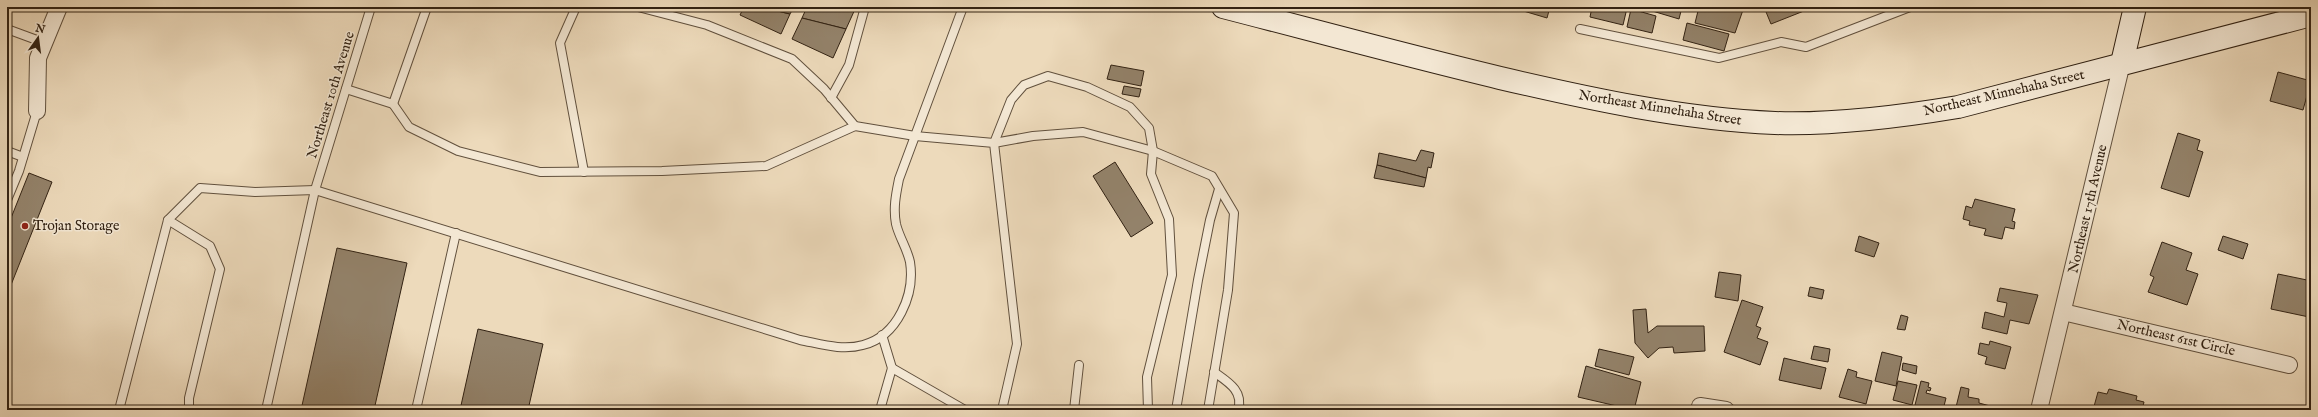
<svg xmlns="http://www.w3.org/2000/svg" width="2318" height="417" font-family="'IM FELL English',serif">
<rect width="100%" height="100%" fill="#eddabb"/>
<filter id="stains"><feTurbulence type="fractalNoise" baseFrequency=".005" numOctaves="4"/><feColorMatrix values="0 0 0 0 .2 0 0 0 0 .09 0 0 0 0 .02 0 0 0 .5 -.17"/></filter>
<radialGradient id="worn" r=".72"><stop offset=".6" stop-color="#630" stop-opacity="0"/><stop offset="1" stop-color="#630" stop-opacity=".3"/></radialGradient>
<g fill="#93826a" stroke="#322213">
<path d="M744,7H761L790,14L781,34L740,15Z"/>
<path d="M761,7H794L790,14Z"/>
<path d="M807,7H856L846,29L802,18Z"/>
<path d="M1446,7H1465L1464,11Z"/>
<path d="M1510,7H1550L1547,18Z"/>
<path d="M1592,7L1627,8L1623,25L1590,17Z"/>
<path d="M1639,7H1682L1679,19Z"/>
<path d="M1699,7H1744L1735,33L1695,23Z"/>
<path d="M1764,7H1814L1771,24Z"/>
<path d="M1631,9L1656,16L1652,33L1627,27Z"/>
<path d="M802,18L846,29L833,58L792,39Z"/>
<path d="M1687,23L1729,34L1724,51L1683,40Z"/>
<path d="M1111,65L1144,71L1141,86L1107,79Z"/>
<path d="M2278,72L2311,81L2303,110L2270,101Z"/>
<path d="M1124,86L1141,89L1139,97L1122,94Z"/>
<path d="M2178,133L2200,140L2197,150L2203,152L2189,197L2161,188Z"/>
<path d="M1421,150L1434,153L1431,168L1428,167L1426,178L1377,165L1379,153L1416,161Z"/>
<path d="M1115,162L1153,223L1131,237L1093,176Z"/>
<path d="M1377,165L1426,178L1424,187L1374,178Z"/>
<path d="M29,173L52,182L7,295V228Z"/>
<path d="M1975,199L2015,209L2012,221L2015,222L2014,229L2005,227L2002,239L1984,235L1986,229L1969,225L1970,221L1963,219L1966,206L1972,208Z"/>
<path d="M1859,236L1879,243L1874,257L1855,251Z"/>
<path d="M2223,236L2248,244L2243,259L2218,250Z"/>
<path d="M2162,242L2192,253L2186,270L2198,274L2187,305L2148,292L2154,277L2150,275Z"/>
<path d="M337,248L407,263L374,410H301Z"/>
<path d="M1719,272L1741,275L1738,301L1715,297Z"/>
<path d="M2309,273H2311L2309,317L2271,309L2278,274L2307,280Z"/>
<path d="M1810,287L1824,290L1822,299L1808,296Z"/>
<path d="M2000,288L2038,295L2029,324L2010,320L2007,334L1982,328L1985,312L2004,317L2007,303L1997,301Z"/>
<path d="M1742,300L1763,307L1756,326L1761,328L1757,338L1768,342L1760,365L1724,352Z"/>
<path d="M1646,309L1648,333L1657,326H1704L1705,351L1674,353L1673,347L1659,348L1648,358L1635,343L1633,310Z"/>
<path d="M1901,315L1908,317L1905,330L1897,329Z"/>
<path d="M478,329L543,344L528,410H460Z"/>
<path d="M1990,341L2011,347L2005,369L1985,364L1987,357L1978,354L1980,343L1989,345Z"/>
<path d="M1814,346L1830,349L1828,362L1811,359Z"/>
<path d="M1599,349L1634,357L1629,375L1595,366Z"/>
<path d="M1882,352L1902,357L1896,386L1875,381Z"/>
<path d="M1784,358L1826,368L1821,389L1779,380Z"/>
<path d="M1903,363L1917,366L1916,374L1902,370Z"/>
<path d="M1586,366L1641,382L1634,410L1578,397Z"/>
<path d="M1848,369L1857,372L1856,377L1872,381L1866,404L1839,397Z"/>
<path d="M1898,381L1917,385L1912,405L1893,400Z"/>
<path d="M1921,381L1929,383L1928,387L1931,388L1930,391L1927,390L1926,393L1946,398L1943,410L1914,409Z"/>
<path d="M1961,387L1969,389L1968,397L1979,399V403L2005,410H1964L1956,407Z"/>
<path d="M2109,389L2137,396L2136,400L2144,402L2142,410H2093L2098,392L2107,394Z"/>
</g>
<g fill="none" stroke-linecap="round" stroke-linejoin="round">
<defs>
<g id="lane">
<path d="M576,7L560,43L584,172"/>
<path d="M638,7L707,25L792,59L824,89L855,126L915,136L994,143L1017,344L1002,410"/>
<path d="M7,29L45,43"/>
<path d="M1580,29L1719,58L1781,42L1806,47L1910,7"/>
<path d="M346,89L393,104L427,7"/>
<path d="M831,98L849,65L865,7"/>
<path d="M393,104L409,127L458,151L540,172L662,171L766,166L855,126"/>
<path d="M994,143L1011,100L1024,85L1048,76L1087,87L1130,107L1149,128L1153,151L1151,174L1169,219L1172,275L1147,377L1148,410"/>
<path d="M994,143L1033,136L1083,132L1153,151L1212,176L1234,213L1228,290L1208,410"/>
<path d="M7,151L23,157"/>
<path d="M7,200L19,171L37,111"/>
<path d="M168,220L210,246L220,269L189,398V410"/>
<path d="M892,368L965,410"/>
<path d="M1214,372C1228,382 1244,391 1238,410"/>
<path d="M119,410L168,220L200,188L255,192L315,190L800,340C821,344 842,351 863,345C898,336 915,294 910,262C907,248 899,237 896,224C893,208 896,194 899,179L963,7"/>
<path d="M266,410L315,190L371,7"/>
<path d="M416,410L456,233"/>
<path d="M880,410L892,368L882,335"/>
<path d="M1074,410L1079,365"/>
<path d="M1176,410L1198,280L1210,220L1219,189"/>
</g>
<g id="street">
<path d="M37,111L38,58L59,7"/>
<path d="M2063,312L2289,365"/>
<path d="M1700,406L1726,410"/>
<path d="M2039,410L2122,63"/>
</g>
<g id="secondary">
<path d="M1223,7C1316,31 1408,56 1500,78C1590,99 1682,119 1775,123C1836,125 1898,117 1958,107L2311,15"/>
<path d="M2122,63L2135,7"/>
</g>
</defs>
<use href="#lane" stroke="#61503d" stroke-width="10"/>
<use href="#street" stroke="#61503d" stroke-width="18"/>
<use href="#secondary" stroke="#322213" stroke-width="24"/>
<use href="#lane" stroke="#f3e7d3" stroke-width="8"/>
<use href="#street" stroke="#f3e7d3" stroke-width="16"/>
<use href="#secondary" stroke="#f3e7d3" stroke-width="22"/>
</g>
<circle fill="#8f2418" stroke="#f3e7d3" stroke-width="1.5" cx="25" cy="226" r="4"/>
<g text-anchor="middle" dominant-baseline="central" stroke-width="3" stroke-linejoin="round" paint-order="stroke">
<g font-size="14" fill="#322213" stroke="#f3e7d3">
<text transform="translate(2004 93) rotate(-13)">Northeast Minnehaha Street</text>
<text transform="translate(331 95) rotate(-73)">Northeast 10th Avenue</text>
<text transform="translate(1660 108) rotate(9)">Northeast Minnehaha Street</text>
<text transform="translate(2088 209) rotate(-77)">Northeast 17th Avenue</text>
<text transform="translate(2176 338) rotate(13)">Northeast 61st Circle</text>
</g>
<g font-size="14" fill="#322213" stroke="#f3e7d3" text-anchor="start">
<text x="33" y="226">Trojan Storage</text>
</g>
</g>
<rect width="2318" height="417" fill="none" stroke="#eddabb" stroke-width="24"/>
<rect x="8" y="8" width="2302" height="401" fill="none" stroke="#322213" stroke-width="2"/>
<rect x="12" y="12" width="2294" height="393" fill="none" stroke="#322213"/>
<g transform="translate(38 38) rotate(14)" stroke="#f3e7d3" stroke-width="3" paint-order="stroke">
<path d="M0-3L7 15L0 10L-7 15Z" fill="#322213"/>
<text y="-6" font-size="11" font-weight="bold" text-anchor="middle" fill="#322213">N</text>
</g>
<rect width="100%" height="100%" filter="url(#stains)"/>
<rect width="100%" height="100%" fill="url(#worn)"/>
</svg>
